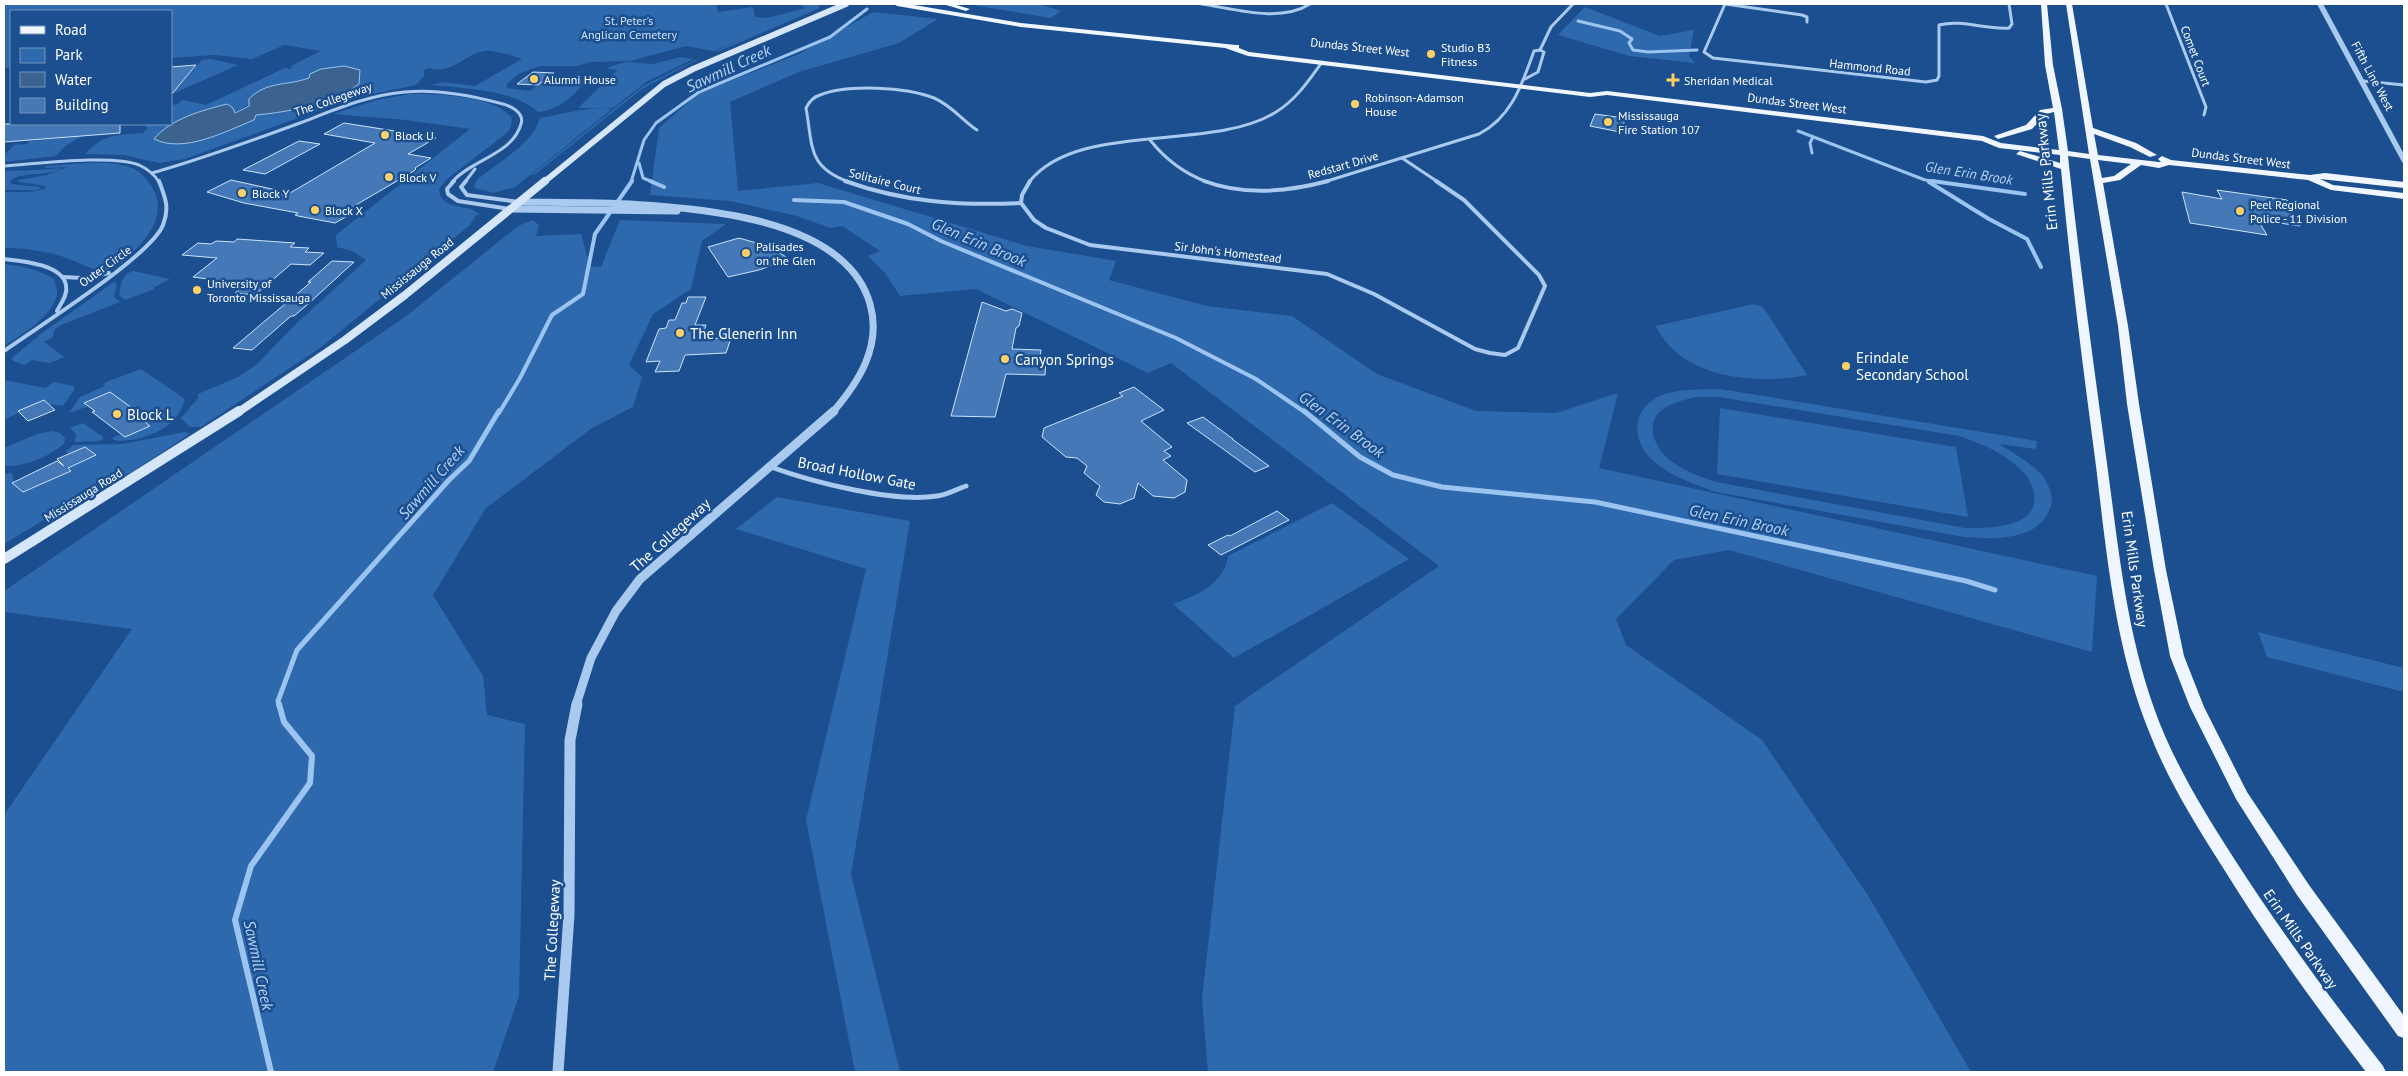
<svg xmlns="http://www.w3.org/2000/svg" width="2408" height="1076" font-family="'PT Sans',sans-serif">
<rect width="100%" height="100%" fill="#1b4f8f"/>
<g fill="#2e69ad" fill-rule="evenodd">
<path d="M4,4H716L718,12L753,7L755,17L767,18L805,8L799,4H820L819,8L811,12L717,52L715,51L742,40L713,51L686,46L630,61L590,62L577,66H539L518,74L507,84V88L530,91C549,77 565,78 588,80C573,95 560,110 538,112C515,90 463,88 431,85L443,82L475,86L522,59C515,56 491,49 484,51C464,55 452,75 429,68L424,70V76L416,85L353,98L185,159L159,163L124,155L85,154C104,133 117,135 143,133L148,127H145L147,124H171V105L178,104L182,100L206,105L285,68L290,69L293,67H289L321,51L284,45L252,59L214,55L171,58V11H11V68H4ZM309,78L359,84C315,117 242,115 189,116L233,108L234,113L280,84L296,83Z"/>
<path d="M966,4H1039L1061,11L1051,18Z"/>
<path d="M1585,7L1660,36L1694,30L1689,56L1695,63L1629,56L1558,35Z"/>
<path d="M873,12L938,19L899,43L799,72L730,102L738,191L818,183L1027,246L1116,261L1109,280L1207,306L1292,316L1377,374L1476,411L1556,413L1618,393L1599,468L2097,576L2092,652L1729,550L1674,560L1616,619L1626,645L1762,740L1869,897L1971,1072H1208L1202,999L1235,706L1439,566L1171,363L1148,373L976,289L900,296L885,273L868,256L880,251L842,226L830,228L797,216L730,201L650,195L659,128L699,93L799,54Z"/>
<path d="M681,57L693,59L646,82L613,108H578L617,70L608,69L609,67L626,62L653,64Z"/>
<path d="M211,59L238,65L172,94L202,60Z"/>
<path d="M695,60H697L642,89L534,175H531L643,86Z"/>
<path d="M410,94C437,94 494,95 512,118L511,127L508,132L447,179L439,189C440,212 469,202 480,215H476L470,225L320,348L201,427H190L181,418L198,398V394L238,377L256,365L297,323L366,260L352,251L337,247L336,235L470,129L406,120L333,114L377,100Z"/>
<path d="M602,108L612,109L515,187L493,193L475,188L474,185L478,179C498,162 533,144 540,118C561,114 580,109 602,108Z"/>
<path d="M83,136L65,146L56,156L4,162V155L14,145L27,144L30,141Z"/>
<path d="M72,164C91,163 111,161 129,167C137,169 142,174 147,180C166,203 158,224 140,245C133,252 121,266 111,269C94,274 80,262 64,257C45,251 24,248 4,248V192H29L45,189L46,186L19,182L18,180L47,175L67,167L44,168L46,166Z"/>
<path d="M59,168L61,169C45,177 22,171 10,181L11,184L41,187L38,190H4V171C23,170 40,171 59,168Z"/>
<path d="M533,220L539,225L536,236L581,234L590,266L601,267L620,220L726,224L702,241L691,289L653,314L629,365L642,377L633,407L592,428L486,508L433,595L483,676L487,715L525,724L519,996L493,1072H4V815L132,629L4,612V591L405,317L518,226Z"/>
<path d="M4,264C22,266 38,269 54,279C55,284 58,290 57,295C51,318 22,334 4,346Z"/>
<path d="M133,271L170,279L153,288L155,289L125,300L119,295C121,285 121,275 133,271Z"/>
<path d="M114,282L117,284L114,297L120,302L61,325L55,329L52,338L44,342L64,357L50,363L32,360L24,365L13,361L12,358L42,333Z"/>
<path d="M1754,304L1763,307L1807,375C1756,385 1681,379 1656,326Z"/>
<path d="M141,369L185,399C178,425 155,436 130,440C123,441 117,442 111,438L150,425L139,417L143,415L132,407L128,409L110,392L85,403L89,406L69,413L80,397L105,386L103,385L106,382Z"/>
<path d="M4,380L45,388L54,382L74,386V390L63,406L49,404L44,400L4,420Z"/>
<path d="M1720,389L2037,441L2036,449L1999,444C2013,453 2028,461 2040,473C2047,480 2054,495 2051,505C2040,542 1996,539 1964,537L1716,492C1685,481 1631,463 1638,421C1640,410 1649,401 1660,396C1677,388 1701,390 1720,389ZM1696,397H1719L1959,436C1982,444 2005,453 2022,471C2028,477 2033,485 2034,494C2039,529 1988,528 1965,528L1716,482C1701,477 1687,472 1674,463C1656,451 1642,424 1663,409C1673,402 1684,400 1696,397Z"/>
<path d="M1720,408L1956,447L1968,517L1717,474Z"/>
<path d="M83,423L103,437V439L97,441L75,442L76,434L70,428Z"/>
<path d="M52,431L60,433L65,438L64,444C48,457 25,467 4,466V448L37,434Z"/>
<path d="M185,432L190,434L130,473L100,486L4,544V474L12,473L14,482L13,483L23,492L71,471L68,468L96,455L85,447L70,454L65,452L73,445L122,444Z"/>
<path d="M777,497L910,521L851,874L900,1072H855L806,820L866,569L736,529Z"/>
<path d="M1332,503L1409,559L1234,658L1173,604C1196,596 1225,583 1228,556Z"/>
<path d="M2258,632L2404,668V692L2267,657Z"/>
</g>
<path fill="#3c6290" stroke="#9cc4f0" d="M344,66L360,70L359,84C332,104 289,112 256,115L254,120C226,131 184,154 154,139C170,119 203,110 227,104L233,108L235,113L249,106V99C266,81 287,86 309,78L310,74L321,69Z"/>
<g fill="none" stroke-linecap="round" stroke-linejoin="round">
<g stroke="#9cc4f0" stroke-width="3">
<path d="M1578,21L1620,31L1632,39L1629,43L1633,50L1648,52L1697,50"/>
<path d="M1798,131L1925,180L1940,182"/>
<path d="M1812,153L1810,143L1813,137"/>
<path d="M639,163L643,178L653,182"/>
<path d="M631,182L644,140L656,123L699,92L830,37L867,9"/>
</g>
<g stroke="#9cc4f0" stroke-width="4">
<path d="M650,181L664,187"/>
<path d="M1932,181L2025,194"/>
<path d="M1929,182L1989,219L2027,239L2041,267"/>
<path d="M794,200L844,202L908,224L941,241L1176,338L1256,379L1306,413"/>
<path d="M499,413L520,378L552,315L583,294L595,234L632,181"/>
</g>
<g stroke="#9cc4f0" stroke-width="5">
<path d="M1304,411L1360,457L1393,475L1442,487L1595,502L1966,581L1995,590"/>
<path d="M279,705L278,701L297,650L449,480L469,461L499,411"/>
</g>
<path stroke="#9cc4f0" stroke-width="6" d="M271,1072L235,920L251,866L310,783L312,756L284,722L279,704"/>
</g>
<g fill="#4478b7" stroke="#cfe3fa">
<path d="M196,65L171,95V67Z"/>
<path d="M533,72L554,73L538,85L517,84Z"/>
<path d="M1595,114L1609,116L1626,118L1620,132L1590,126Z"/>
<path d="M344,123L433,137L436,138L408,154L431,158L415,168L416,169L414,171L349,209L346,211L353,213L335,223L298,216L295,215L298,213L244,203L207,192L231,180L290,193L375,143L324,134Z"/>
<path d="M4,124H120V133L4,142Z"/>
<path d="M299,141L320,144L265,174L243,170Z"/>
<path d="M2217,190L2287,200L2300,226L2258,220L2267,235L2190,223L2182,192L2222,199Z"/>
<path d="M739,238L771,247L789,259L759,270L728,277L708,247Z"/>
<path d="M237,239L295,243L290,247L309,248L305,252L324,253L310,265L291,264L255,295L235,293L243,287L224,286L229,282L193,277L217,258L182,255L198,243L211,244L216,241L234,242Z"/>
<path d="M332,261L354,262L307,305L294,316H291L252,350L233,348L311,282H308Z"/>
<path d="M688,297H706L695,325H706L701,339L731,338L726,353L685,355L679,371L655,372L660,361L646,362L659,329L666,328L669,320H675L682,303H686Z"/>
<path d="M982,302L1006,311L1012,309L1022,313L1019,326L1016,328L1012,349L1041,350L1040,357L1046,360L1045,375L1006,374L995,417L951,416Z"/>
<path d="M1134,387L1164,410L1141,421L1172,447L1164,451L1171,456L1163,460L1187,480L1185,492L1174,498L1153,496L1138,483L1134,498L1120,504L1104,502L1096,495L1100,486L1084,473L1087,466L1077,458L1066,457L1042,437L1044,428L1123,396L1119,393Z"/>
<path d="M110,392L143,416L139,417L150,426L125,437L92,412L95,411L84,403Z"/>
<path d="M44,400L55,410L28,421L18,411Z"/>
<path d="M1203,417L1233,439H1232L1269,466L1255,472L1187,423Z"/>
<path d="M85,447L96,455L68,468L71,471L23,492L12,483L57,461L64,466L57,459Z"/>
<path d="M1277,511L1289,520L1221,555L1208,545L1228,535L1230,536Z"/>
</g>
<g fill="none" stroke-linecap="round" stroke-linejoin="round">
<g stroke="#a9c9ee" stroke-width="3">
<path d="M1202,4C1235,9 1280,23 1310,4"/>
<path d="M1725,4L1704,52L1713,58L1926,82L1937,80L1939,76V25C1962,19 1986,30 2009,28L2012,24L2009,4"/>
<path d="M1725,4L1802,15L1807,17V22"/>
<path d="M2166,4L2206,107L2204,115"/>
<path d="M1525,79L1538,72L1544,52L1540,50"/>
<path d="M2363,81L2404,85"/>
<path d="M1150,140C1166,160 1183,173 1207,182"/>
<path d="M1402,158L1438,182"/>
<path d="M4,166C36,164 112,154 139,165C148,169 154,174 159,182"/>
<path d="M152,173C202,159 251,141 300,123C334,110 368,95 405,92C436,89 469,95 499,103C509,105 525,112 521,124C513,154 471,160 452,182"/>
<path d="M465,182L475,169"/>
<path d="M849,182C807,167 813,146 806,108C809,102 813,97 820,95C847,84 906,87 934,98C951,105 962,120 977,130"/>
<path d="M1029,182C1078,120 1211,153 1276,112C1296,100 1309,80 1322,62"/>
<path d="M1324,182L1479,134C1512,117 1522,84 1534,51L1540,50L1551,27L1573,4"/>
</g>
<g stroke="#a9c9ee" stroke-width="4">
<path d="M454,181L447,189L448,194L458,201L510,209"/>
<path d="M466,181L461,187L467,195L519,202"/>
<path d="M845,181C903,202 960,206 1021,203"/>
<path d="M1030,181L1022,195L1021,203L1034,220L1046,228L1090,245L1327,274L1374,294L1475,349L1490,353L1505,355L1518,348L1545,286L1539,275L1464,200L1436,181"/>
<path d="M1204,181C1244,196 1287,192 1328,181"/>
<path d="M4,259C21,261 62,264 66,285C68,295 61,303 57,311"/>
<path d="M63,277L82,278L109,273"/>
<path d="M4,351C36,328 151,256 163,225C170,208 165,197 159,181"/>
</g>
<path stroke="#a9c9ee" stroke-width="5" d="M771,467C812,482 894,503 937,496C947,495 957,489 966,486"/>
<path stroke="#a9c9ee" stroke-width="5.5" d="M2320,4L2404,160"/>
<g stroke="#a9c9ee" stroke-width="7">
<path d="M519,202C609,204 839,194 870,304C882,346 859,382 832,413"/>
<path d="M510,209L677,211"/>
</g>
<path stroke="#a9c9ee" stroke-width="9" d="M576,705L591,658L616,611L640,579L834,411"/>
<path stroke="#a9c9ee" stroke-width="11" d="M558,1072L569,915L570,740L577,704"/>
<path stroke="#d6e6fa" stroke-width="6" d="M544,182L664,84L693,69L846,4"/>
<path stroke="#d6e6fa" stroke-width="8" d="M237,413L345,340L405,295L545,181"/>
<path stroke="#d6e6fa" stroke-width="10" d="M4,559L239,411"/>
<g fill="#f0f6ff" fill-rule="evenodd">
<path d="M894,4H908L1021,23L1236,45H1239V48L1249,52L1590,93L1607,91L1983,136L2001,143L2059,150L2054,112L2046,114L2032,129L1998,139L1994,136L2026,125L2040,110L2053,108L2045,65L2041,4H2047L2053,65L2062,109L2068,151L2089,154L2066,4H2072L2093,128L2136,143L2157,155L2150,157L2130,147L2094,134L2098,155L2159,162H2161L2158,159L2162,156L2171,160L2310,175L2325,173L2404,182V188L2320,179L2333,185L2404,193V199L2331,190L2308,180L2169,165L2159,168L2141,165L2120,180L2103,183L2128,326L2139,404L2166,570L2184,656L2204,707L2247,792L2309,885L2404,1016V1038L2398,1036L2297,895L2236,799L2190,707L2170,656L2154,570L2127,404L2118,326L2090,159L2068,156C2079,261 2094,366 2108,471C2120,561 2129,652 2165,736C2184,779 2208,818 2233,857C2280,930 2330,998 2383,1066L2386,1072H2366C2314,1004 2265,936 2220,863C2194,822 2168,780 2150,734C2115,648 2107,557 2096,466C2083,367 2070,268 2061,169L2016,154L2020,151L2060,163V155L1999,148L1982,141L1607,95L1590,97L1248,56L1225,48L1021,27L897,6ZM2098,160L2131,164L2114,176L2102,178Z"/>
<path d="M943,4H953L970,9L966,11Z"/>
</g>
</g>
<g fill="#ffd166" stroke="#1b4f8f" stroke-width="2">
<circle cx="1431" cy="54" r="5"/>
<circle cx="534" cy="79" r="5"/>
<path d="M1670.5 72.5h5v5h5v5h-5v5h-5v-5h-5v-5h5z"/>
<circle cx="1355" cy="104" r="5"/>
<circle cx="1608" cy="122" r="5"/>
<circle cx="385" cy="135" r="5"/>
<circle cx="389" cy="177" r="5"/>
<circle cx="242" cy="193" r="5"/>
<circle cx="315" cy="210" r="5"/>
<circle cx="2240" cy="211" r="5"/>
<circle cx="746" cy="253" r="5"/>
<circle cx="197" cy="290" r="5"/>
<circle cx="680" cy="333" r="5"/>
<circle cx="1005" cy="359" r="5"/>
<circle cx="1846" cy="366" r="5"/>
<circle cx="117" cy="414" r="5"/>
</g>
<g text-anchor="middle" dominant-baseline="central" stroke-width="5" stroke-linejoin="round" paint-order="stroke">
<g font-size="12" fill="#cfe3fa" stroke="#1b4f8f">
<text x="629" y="20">St. Peter's<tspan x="629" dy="14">Anglican Cemetery</tspan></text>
</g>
<g font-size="12" fill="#fff" stroke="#1b4f8f">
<text transform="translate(1360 47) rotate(6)">Dundas Street West</text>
<text transform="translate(2196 56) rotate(69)">Comet Court</text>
<text transform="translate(1870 67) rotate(6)">Hammond Road</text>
<text transform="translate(2373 76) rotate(62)">Fifth Line West</text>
<text transform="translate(333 99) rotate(-19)">The Collegeway</text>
<text transform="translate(1797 103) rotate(7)">Dundas Street West</text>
<text transform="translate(2241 158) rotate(7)">Dundas Street West</text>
<text transform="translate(1343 165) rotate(-16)">Redstart Drive</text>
<text transform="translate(885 181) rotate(14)">Solitaire Court</text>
<text transform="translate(1228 252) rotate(7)">Sir John's Homestead</text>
<text transform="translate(105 266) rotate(-36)">Outer Circle</text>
<text transform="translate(417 268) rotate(-39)">Mississauga Road</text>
<text transform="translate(83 495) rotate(-32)">Mississauga Road</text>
</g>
<g font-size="12" fill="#fff" stroke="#1b4f8f" text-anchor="start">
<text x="1441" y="47">Studio B3<tspan x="1441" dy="14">Fitness</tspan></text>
<text x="544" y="79">Alumni House</text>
<text x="1684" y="80">Sheridan Medical</text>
<text x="1365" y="97">Robinson-Adamson<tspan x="1365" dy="14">House</tspan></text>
<text x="1618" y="115">Mississauga<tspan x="1618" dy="14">Fire Station 107</tspan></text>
<text x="395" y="135">Block U</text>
<text x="399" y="177">Block V</text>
<text x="252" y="193">Block Y</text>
<text x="2250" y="204">Peel Regional<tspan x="2250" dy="14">Police - 11 Division</tspan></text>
<text x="325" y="210">Block X</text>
<text x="756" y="246">Palisades<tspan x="756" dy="14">on the Glen</tspan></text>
<text x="207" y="283">University of<tspan x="207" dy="14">Toronto Mississauga</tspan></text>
</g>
<g font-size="14" font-style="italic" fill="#b5d3f5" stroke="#1b4f8f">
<text transform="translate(1969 173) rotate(9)">Glen Erin Brook</text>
</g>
<g font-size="15" fill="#fff" stroke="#1b4f8f">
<text transform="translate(2046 172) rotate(-96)">Erin Mills Parkway</text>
<text transform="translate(857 473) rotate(11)">Broad Hollow Gate</text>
<text transform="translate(670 535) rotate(-42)">The Collegeway</text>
<text transform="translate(2135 569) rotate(82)">Erin Mills Parkway</text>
<text transform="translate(552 930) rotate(-87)">The Collegeway</text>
<text transform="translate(2301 939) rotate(55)">Erin Mills Parkway</text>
</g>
<g font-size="15" fill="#fff" stroke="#1b4f8f" text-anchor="start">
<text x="690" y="333">The Glenerin Inn</text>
<text x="1856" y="357">Erindale<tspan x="1856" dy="17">Secondary School</tspan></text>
<text x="1015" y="359">Canyon Springs</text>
<text x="127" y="414">Block L</text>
</g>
<g font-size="16" font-style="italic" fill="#b5d3f5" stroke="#1b4f8f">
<text transform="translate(728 68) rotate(-25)">Sawmill Creek</text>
<text transform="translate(979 242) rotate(23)">Glen Erin Brook</text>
<text transform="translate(1342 424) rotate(36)">Glen Erin Brook</text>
<text transform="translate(431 482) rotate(-49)">Sawmill Creek</text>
<text transform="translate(1739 520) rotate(12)">Glen Erin Brook</text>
<text transform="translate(259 965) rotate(78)">Sawmill Creek</text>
</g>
</g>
<rect width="2408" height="1076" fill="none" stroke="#ffffff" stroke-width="10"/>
<rect x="10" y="10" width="162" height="115" fill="#1b4f8f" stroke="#7695bc"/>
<rect x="20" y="26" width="25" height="8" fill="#f0f6ff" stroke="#7695bc"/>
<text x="55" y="35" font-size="15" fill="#ffffff">Road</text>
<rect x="20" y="48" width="25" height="15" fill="#2e69ad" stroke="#7695bc"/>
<text x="55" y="60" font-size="15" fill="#ffffff">Park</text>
<rect x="20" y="72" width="25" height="15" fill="#3c6290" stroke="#7695bc"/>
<text x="55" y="85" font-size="15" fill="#ffffff">Water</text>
<rect x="20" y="98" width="25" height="15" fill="#4478b7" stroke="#7695bc"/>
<text x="55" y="110" font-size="15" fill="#ffffff">Building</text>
</svg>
